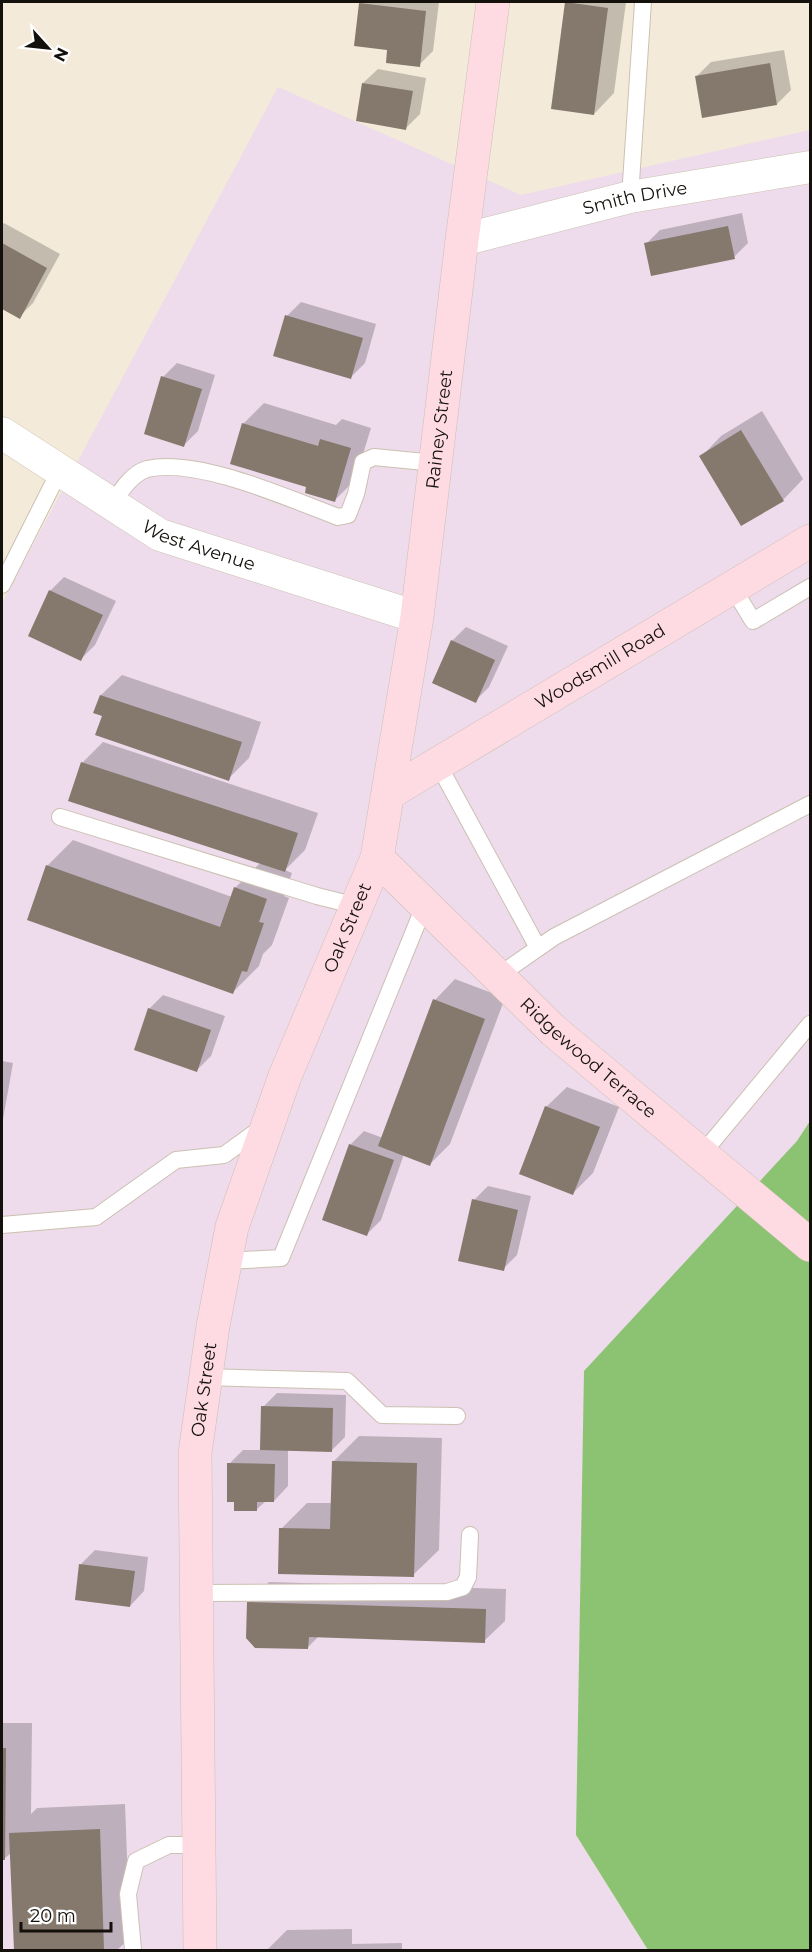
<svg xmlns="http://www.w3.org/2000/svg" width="812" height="1952" font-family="Montserrat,sans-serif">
<rect width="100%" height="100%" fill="#f4eada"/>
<path fill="#eedbeb" d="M278,87L521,195L810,130V1121L797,1141L576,1835L648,1950H2V603Z"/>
<path fill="#8bc372" d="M810,1121V1950H648L576,1835L584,1371L797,1141Z"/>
<g fill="#0003">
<path d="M363,2H439L433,51L419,65L389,49L360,4Z"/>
<path d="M567,2H626L614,93L594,114Z"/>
<path d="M784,50L791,90L777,104L697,76L711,62Z"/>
<path d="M378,69L426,78L420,114L406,128L363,83Z"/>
<path d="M742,213L748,243L734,257L646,244L660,230Z"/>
<path d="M4,223L60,254L33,303L19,317L2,307V225Z"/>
<path d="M301,302L376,324L365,363L351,377L287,316Z"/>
<path d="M177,363L215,375L198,431L184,445L163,377Z"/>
<path d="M264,403L336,425L342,419L371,428L355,480L334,501L308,486L232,463L244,423Z"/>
<path d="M762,411L803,479L783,500L701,457L721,436Z"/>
<path d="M64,577L116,601L95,645L81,659L50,591Z"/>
<path d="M466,627L508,646L489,687L475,701L434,682L452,641Z"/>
<path d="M122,675L261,722L249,758L228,779L95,712L101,695Z"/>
<path d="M103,742L318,813L305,850L285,870L292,873L284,896L289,898L272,945L263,954L259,966L233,992L47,866L73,840L232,897L235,888L261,862L70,800L83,762Z"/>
<path d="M455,979L505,998L450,1144L430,1164L404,1154L381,1220L367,1234L350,1145L364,1131L383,1138L435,1000Z"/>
<path d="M163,995L225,1016L211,1056L197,1070L149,1009Z"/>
<path d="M2,1061L13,1063L2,1125Z"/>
<path d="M567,1087L619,1107L593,1173L573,1193L546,1107Z"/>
<path d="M488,1186L531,1196L517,1255L503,1269L474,1200Z"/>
<path d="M277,1393L346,1395L345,1437L331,1451L288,1450V1486L274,1501H266L257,1509L229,1464L243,1450H261L263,1407Z"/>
<path d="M359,1436L442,1438L439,1550L413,1575L281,1529L307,1503H332L333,1462Z"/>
<path d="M95,1550L148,1557L144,1591L130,1606L81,1564Z"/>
<path d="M269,1582L506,1589L505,1621L484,1641L319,1636L307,1648L249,1602Z"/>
<path d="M2,1723H32L31,1814L37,1808L125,1804L130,1938L117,1950H15L12,1852L4,1859H2Z"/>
<path d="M352,1929V1944L402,1943V1950H267L287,1930Z"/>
</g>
<g fill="#85786c">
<path d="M565,2L608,8L594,115L551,109Z"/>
<path d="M359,3L426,11L420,67L386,63L387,50L354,46Z"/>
<path d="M770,63L777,105L702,118L695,76Z"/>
<path d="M362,83L413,91L406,130L356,121Z"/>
<path d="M728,226L735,259L651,276L644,243Z"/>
<path d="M2,243L47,268L20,319L2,309Z"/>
<path d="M285,315L363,338L351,379L273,356Z"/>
<path d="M161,376L202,389L184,447L144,434Z"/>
<path d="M242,423L318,446L320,439L351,448L335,502L305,493L306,487L230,464Z"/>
<path d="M741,430L784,501L741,526L699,456Z"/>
<path d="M49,590L103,615L81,661L28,636Z"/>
<path d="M451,640L495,660L476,703L432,683Z"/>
<path d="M100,695L242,742L229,781L95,735L102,716L93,713Z"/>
<path d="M81,762L298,833L285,872L68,801Z"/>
<path d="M46,865L220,927L234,887L267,899L259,922L264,923L247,972L242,971L233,994L27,920Z"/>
<path d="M433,999L485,1019L430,1166L378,1146Z"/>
<path d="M148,1008L211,1030L197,1072L134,1050Z"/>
<path d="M545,1106L600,1127L573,1195L519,1174Z"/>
<path d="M349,1144L394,1160L367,1236L322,1220Z"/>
<path d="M472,1199L518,1210L504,1271L458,1261Z"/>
<path d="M261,1406L333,1408L332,1452L260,1450Z"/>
<path d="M332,1461L417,1463L414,1577L278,1574L279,1528L330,1529Z"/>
<path d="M227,1463L275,1464L274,1502H257V1511H234V1502H227Z"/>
<path d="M79,1564L135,1571L130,1607L75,1600Z"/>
<path d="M247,1602L486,1609L485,1643L309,1637L308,1649L255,1648L246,1638Z"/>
<path d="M2,1748H6L5,1860H2Z"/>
<path d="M100,1829L104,1950H14L9,1833Z"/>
</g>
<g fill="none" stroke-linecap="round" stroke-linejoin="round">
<defs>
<g id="lane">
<path d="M630,197L643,2"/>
<path d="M112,504C121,491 131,474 147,469C197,457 290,499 338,517L348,515L356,494L363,462L374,457L435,463"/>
<path d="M2,585L60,470"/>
<path d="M733,588L753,621L810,587"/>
<path d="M438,764L538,948"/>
<path d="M60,817L317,896L357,906"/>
<path d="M498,976L554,937L810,804"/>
<path d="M702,1154L810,1024"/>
<path d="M2,1225L96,1217L176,1160L224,1155L264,1126"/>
<path d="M226,1261L281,1258L425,904"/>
<path d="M205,1377L347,1381L382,1415L457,1416"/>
<path d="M196,1593L447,1592L463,1587L468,1577L470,1535"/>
<path d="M133,1950L128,1894L136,1861L169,1845H198"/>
</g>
<g id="street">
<path id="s1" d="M462,240L630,197L810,167"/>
<path id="s2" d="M2,433L160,535L417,617"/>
</g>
<g id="secondary">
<path id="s3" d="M389,793L810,541"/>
<path id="s4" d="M377,858L554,1031L810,1245"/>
<path id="s5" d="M200,1950L195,1453L213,1326L232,1227L285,1076L377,858L417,617L462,240L493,2"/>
</g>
</defs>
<use href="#lane" stroke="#cbc1b1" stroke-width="18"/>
<use href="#street" stroke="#cbc1b1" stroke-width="33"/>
<use href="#secondary" stroke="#cbc1b1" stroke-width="34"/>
<use href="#lane" stroke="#fff" stroke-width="16"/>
<use href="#street" stroke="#fff" stroke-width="32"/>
<use href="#secondary" stroke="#fedae3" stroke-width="33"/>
</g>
<g text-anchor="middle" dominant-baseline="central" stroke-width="4.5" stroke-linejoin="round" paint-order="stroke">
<g font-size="18" fill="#14110c" stroke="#fff">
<text stroke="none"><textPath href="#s1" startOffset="178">Smith Drive</textPath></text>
<text stroke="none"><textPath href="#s5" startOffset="1556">Rainey Street</textPath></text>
<text stroke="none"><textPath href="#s2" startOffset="228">West Avenue</textPath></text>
<text stroke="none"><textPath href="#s3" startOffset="246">Woodsmill Road</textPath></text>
<text stroke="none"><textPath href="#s5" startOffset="1047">Oak Street</textPath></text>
<text stroke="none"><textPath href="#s4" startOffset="291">Ridgewood Terrace</textPath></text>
<text stroke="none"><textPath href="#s5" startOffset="561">Oak Street</textPath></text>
</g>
</g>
<rect width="812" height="1952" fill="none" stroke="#14110c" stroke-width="6"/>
<g transform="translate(48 48) rotate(117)" stroke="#ffffff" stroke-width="4.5" paint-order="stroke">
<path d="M0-4.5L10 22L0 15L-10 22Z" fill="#14110c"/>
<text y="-9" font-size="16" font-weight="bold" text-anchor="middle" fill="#14110c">N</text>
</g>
<path d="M21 1922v9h90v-9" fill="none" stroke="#14110c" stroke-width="3"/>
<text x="30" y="1922" font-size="18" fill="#14110c" stroke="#ffffff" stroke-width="4.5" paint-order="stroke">20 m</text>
</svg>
